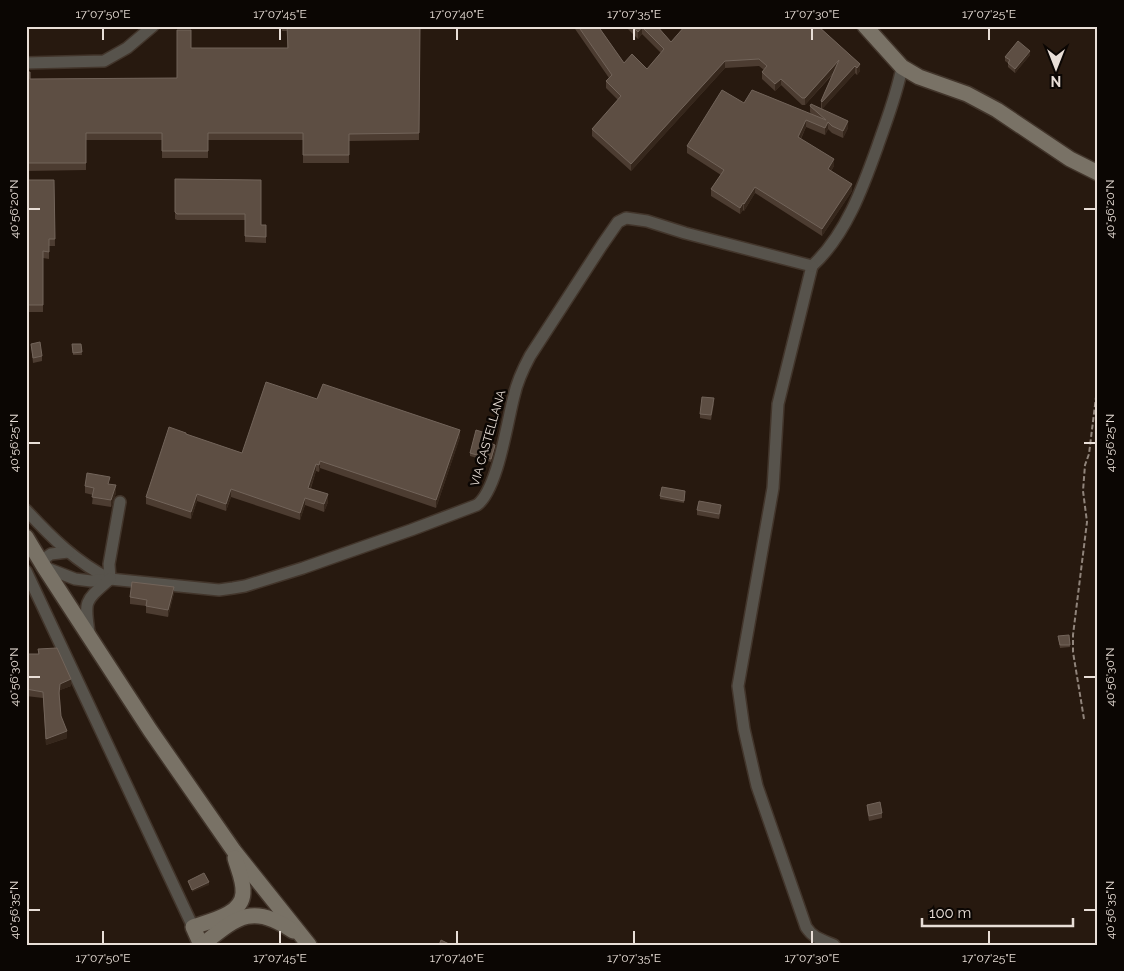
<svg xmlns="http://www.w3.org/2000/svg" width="1124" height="971" font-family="Raleway,sans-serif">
<rect width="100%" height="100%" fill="#27190f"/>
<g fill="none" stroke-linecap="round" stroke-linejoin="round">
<defs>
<g id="street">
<path d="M26,63L104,61L127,48L153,26"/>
<path d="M812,266L778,404L773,488L738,686L744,729L757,786L806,927C813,938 822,940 834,945"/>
<path d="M812,266C846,235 863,187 878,145C887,119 897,94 902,67"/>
<path d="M26,510C51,537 77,563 110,579"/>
<path d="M68,552L51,554L45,558L44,567L75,579L91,581L110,579L219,590L233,588L245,586L303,568L411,530L477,505C498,489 507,422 514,396C517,382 523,369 530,356L602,245L618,222L626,218L647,221L685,233L812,266"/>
<path d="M26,571L193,927"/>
<path d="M110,579L109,564L120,502"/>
<path d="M89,632C84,600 85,601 110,579"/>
</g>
<g id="secondary">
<path d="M865,26L902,67L919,77L967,94L997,110L1070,159L1098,173"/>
<path d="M26,537L44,567L150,730L234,851L309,945"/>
<path d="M201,945L193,927C210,921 242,915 243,893C244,881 238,869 235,858"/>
<path d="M202,945C236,918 252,902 293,931"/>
</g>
</defs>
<use href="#street" stroke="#42352b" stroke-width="14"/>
<use href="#secondary" stroke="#42352b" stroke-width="18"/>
<path stroke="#90847b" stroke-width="2" stroke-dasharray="5 2.5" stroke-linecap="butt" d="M1084,719L1073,652V635L1087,522L1083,491L1085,465L1089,454L1098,381"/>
<use href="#street" stroke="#57534c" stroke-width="11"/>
<use href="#secondary" stroke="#797266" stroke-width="15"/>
</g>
<g fill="#4c3c31">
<path d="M282,26H420L419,140L349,141V163H303V140H208V158H162V140H86V170L26,171V72L30,79L177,78L191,48H287V31H282Z"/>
<path d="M573,26H598L624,63L647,69L661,53L642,34L638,39L625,26H657L671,42L684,27L683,26H818L860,64V71L857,75L855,73L822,109L821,108V101L833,74L805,105H802L781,85L775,91L762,79V72L764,70L759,66L725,68L631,171L592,136V129L618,100L606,88V81L609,78Z"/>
<path d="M1030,55L1015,73L1008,67V63L1005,61V57Z"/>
<path d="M744,103L812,115L810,112V106L848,128L843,138L832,133L828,129L825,135L806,127L801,139L834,166L831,171L852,191L822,236L755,193L744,211L743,210L740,214L711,196V189L721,175L687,153V146Z"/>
<path d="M175,179L261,180V225H266V243L245,242V220H177L175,219Z"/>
<path d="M26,180H54L55,246H49V259L43,258V312H27V315H26Z"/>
<path d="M31,344L42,356V361L33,363Z"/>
<path d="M72,344H81L82,355H73Z"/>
<path d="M317,399L460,437L436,508L320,468L319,472L316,471L311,488L328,502L324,512L305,505L300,520L231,497L226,511L197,501L191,519L146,504V497L186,434L242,453Z"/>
<path d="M714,403L711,420L700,418V414Z"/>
<path d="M492,437L490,443L495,447L491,462L470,456V453Z"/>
<path d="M110,484L116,493L111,507L92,504L93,495L85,493V486Z"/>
<path d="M685,491L684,503L660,499V496Z"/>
<path d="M697,510H721L719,519L697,515Z"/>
<path d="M174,593L168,617L146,613V606L130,604V597Z"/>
<path d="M1069,635L1070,647L1060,648L1058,638Z"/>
<path d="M38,649L71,686L60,690V697L61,716L67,738L46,745L43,698L26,696V654H38Z"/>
<path d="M867,805L882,813V818L869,821L867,810Z"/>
</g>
<g fill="#36271c">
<path d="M642,27V34L638,39V32Z"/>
<path d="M1030,51V55L1015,73V69Z"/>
<path d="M839,60V66L805,105V98Z"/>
<path d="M725,61V68L631,171V164Z"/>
<path d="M860,64V71L857,75V68Z"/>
<path d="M855,66V73L822,109V102Z"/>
<path d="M781,79V85L775,91V84Z"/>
<path d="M806,120V127L798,144V137Z"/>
<path d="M848,121V128L843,138V131Z"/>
<path d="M828,122V129L825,135V128Z"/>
<path d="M834,159V166L828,175V169Z"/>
<path d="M852,184V191L822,236V229Z"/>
<path d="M755,187V193L744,211V204Z"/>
<path d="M743,203V210L740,214V208Z"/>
<path d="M460,430V437L436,508V500Z"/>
<path d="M320,461V468L319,472V465Z"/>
<path d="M316,464V471L308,495V488Z"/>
<path d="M116,485V493L111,507V500Z"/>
<path d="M231,489V497L226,511V504Z"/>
<path d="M197,494V501L191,519V512Z"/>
<path d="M328,494V502L324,512V504Z"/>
<path d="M305,498V505L300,520V513Z"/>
<path d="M174,587V593L168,617V610Z"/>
<path d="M71,679V686L60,690L59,700L60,684Z"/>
<path d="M67,731V738L46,745V739Z"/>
<path d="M209,882V885L192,892V890Z"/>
</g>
<g fill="#5d4e43" stroke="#72645a">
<path d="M287,26H420L419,133L349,134V155H303V133H208V151H162V133H86V163H26V72H30V79L177,78V30H191V48H288Z"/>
<path d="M578,26H598L624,63L632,54L647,69L664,49L642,27L638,32L632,26H657L671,42L685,26H818L860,64L857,68L855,66L822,102L821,101L839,60L805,98H802L781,79L775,84L762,72L767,66L759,59L725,61L631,164L592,129L621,96L606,81L612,75Z"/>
<path d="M1018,41L1030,51L1015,69L1008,63L1010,60L1005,57Z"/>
<path d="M722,90L744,103L752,90L826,120L810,106L811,104L848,121L843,131L832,126L828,122L825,128L806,120L798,137L834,159L828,169L852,184L822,229L755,187L744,204L743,203L740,208L711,189L724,170L687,146Z"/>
<path d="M175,179L261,180V225H266V237L245,236V214H177L175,212Z"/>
<path d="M26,180H54L55,239H49V252L43,251V305H27V308H26Z"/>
<path d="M40,342L42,356L33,358L31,344Z"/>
<path d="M72,344H81L82,352L73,353Z"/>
<path d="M266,382L317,399L323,384L460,430L436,500L320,461L319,465L316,464L308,488L328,494L324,504L305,498L300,513L231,489L226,504L197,494L191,512L146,497L169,427L186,433V434L242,453Z"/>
<path d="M702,397L714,398L711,415L700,414Z"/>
<path d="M476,430L492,435L490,443L495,445L491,459L470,453Z"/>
<path d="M87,473L110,477L108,484L116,485L111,500L92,497L94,488L85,486Z"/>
<path d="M662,487L685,491L684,501L660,496Z"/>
<path d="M699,501L721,505L719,514L697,510Z"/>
<path d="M132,582L174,587L168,610L146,606L147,600L130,597Z"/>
<path d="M1069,635L1070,645H1060L1058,636Z"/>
<path d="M57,648L71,679L60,684L59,693L61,716L67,731L46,739L43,692L26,689V654H39L38,649Z"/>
<path d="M880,802L882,813L869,816L867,805Z"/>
<path d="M204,873L209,882L192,890L188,881Z"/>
<path d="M441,940L449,944V945H439Z"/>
</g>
<path fill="none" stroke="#e8ded7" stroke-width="2" d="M103,28V40M280,28V40M457,28V40M634,28V40M812,28V40M989,28V40M28,209H40M1084,209H1096M28,443H40M1084,443H1096M28,677H40M1084,677H1096M28,910H40M1084,910H1096M103,931V944M280,931V944M457,931V944M634,931V944M812,931V944M989,931V944"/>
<g text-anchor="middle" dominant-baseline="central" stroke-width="5" stroke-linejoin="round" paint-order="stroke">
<g font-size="12" fill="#e8ded7" stroke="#0b0603">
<text transform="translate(488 438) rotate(-74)">VIA CASTELLANA</text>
</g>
</g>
<rect width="1124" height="971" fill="none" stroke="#0b0603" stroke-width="55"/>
<g transform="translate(1056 68) rotate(180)" stroke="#0b0603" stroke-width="4" paint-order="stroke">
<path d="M0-4L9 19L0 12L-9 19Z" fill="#e8ded7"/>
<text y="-8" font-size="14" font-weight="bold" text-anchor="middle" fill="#e8ded7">N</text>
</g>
<path d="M922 918v8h151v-8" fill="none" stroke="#e8ded7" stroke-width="2.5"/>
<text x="929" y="918" font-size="15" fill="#e8ded7" stroke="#0b0603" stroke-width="4" paint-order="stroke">100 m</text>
<rect x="28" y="28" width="1068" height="916" fill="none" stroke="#e8ded7" stroke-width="2"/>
<g font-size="12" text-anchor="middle" fill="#e8ded7">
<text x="103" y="18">17°07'50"E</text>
<text x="280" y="18">17°07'45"E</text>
<text x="457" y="18">17°07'40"E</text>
<text x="634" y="18">17°07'35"E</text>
<text x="812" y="18">17°07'30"E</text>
<text x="989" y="18">17°07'25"E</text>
<text transform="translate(1110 209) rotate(-90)" y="4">40°56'20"N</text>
<text transform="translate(14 209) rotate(-90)" y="4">40°56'20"N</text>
<text transform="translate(1110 443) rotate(-90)" y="4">40°56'25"N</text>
<text transform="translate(14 443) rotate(-90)" y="4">40°56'25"N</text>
<text transform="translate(1110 677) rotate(-90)" y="4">40°56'30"N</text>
<text transform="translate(14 677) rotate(-90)" y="4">40°56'30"N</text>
<text transform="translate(14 910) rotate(-90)" y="4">40°56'35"N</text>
<text transform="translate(1110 910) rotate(-90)" y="4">40°56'35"N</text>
<text x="103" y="962">17°07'50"E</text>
<text x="280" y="962">17°07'45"E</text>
<text x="457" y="962">17°07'40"E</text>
<text x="634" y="962">17°07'35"E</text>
<text x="812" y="962">17°07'30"E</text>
<text x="989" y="962">17°07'25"E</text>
</g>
</svg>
